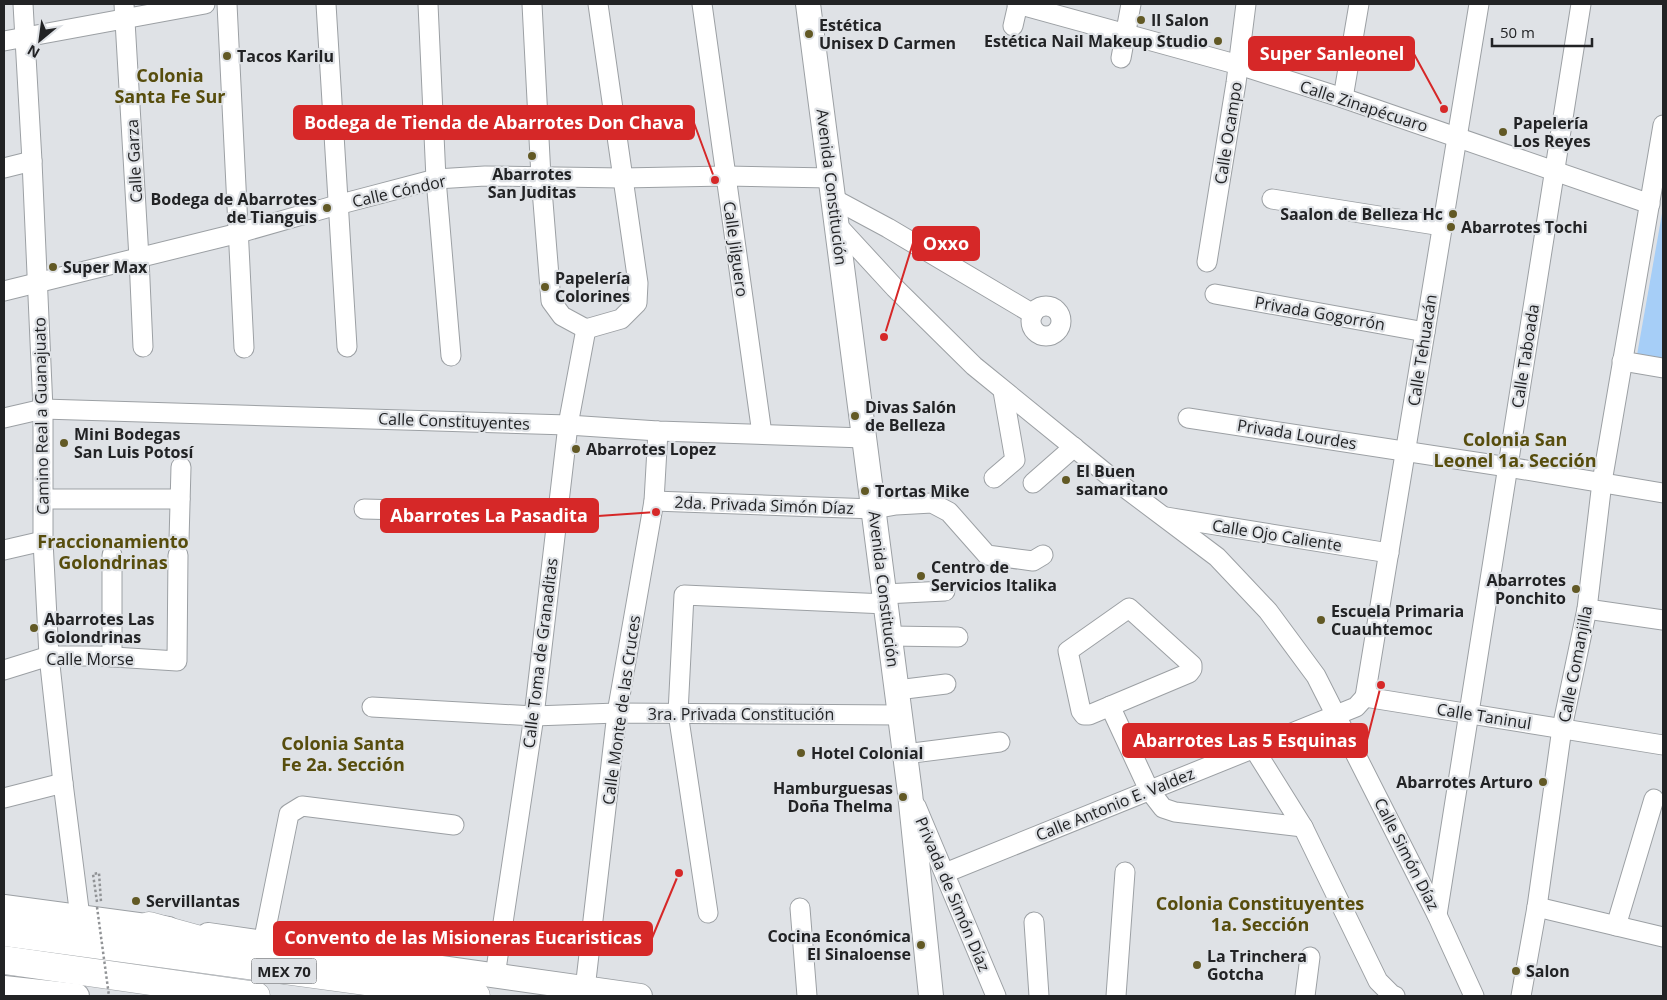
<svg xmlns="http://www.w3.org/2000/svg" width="1667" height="1000" font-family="'Open Sans',sans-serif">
<rect width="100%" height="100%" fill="#dfe2e6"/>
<path fill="#a6cef7" d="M1663,208V359L1637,355Z"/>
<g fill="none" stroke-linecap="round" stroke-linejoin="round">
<defs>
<g id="minor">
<path d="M23,4L32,161L43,409V541L49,656L63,783L80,917"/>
<path d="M124,4L139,258L143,347"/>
<path d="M227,4L244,348"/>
<path d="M326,4L347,347"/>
<path d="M428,4L436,179L451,356"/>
<path d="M532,4L541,177L551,301L562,316L586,329L621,319L637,303L638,283L598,4"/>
<path d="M702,4L762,434"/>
<path d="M1017,4L1239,65L1343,98L1650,204"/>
<path d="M1013,26L1018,4"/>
<path d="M4,41L205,4"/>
<path d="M1121,58L1131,4"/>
<path d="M1343,98L1359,4"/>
<path d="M4,168L32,161"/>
<path d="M834,199L888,228L1033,314"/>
<path d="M1272,199L1442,226"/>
<path d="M837,225L895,288L974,366L1108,475L1217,557L1268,611L1316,676L1437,915L1474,996"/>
<path d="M1207,262L1236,83L1246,4"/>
<path d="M4,291L239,233L337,205L436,179L485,176L622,178L726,176L831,178"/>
<path d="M1215,294L1425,332"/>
<circle cx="1046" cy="321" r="15"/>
<path d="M1622,361L1663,368"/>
<path d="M4,418L43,409L568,425L658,431L864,438"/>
<path d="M1188,418L1508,467L1663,493"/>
<path d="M994,478L1015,460L1003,391"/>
<path d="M1033,483L1074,447"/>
<path d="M44,499H180"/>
<path d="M654,501L874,509L896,505L932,503L949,512L987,555L1033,561L1043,555"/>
<path d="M364,509L557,514"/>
<path d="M1166,517L1389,553"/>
<path d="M179,541L181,467"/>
<path d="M4,550L43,541"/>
<path d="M112,555V657"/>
<path d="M884,594L945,591"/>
<path d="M1129,608L1192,665V669L1189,673L1089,715H1084L1081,711L1068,651Z"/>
<path d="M1587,609L1663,620"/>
<path d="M890,636L958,637"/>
<path d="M4,670L49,656H98L177,661L178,555"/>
<path d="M897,690L946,684"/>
<path d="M1365,697L1479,4"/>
<path d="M1365,697L1663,745"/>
<path d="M1110,706L1149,790L1163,808L1175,812L1303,827"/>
<path d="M372,707L534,716L617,713L900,715"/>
<path d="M1253,747L1303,827L1378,981L1392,995L1395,996"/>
<path d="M905,754L1000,742"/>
<path d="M4,798L63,783"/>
<path d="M916,806L996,996"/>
<path d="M945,873L1356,707L1365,697"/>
<path d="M1537,907L1663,937"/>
<path d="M800,908L807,996"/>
<path d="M708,913L678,713L684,595L886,604"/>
<path d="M1437,915L1581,4"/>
<path d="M1034,922L1039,996"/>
<path d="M1616,926L1654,799"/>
<path d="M263,943L289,814L302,806L454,825"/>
<path d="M495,976L534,716L568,425L586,329"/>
<path d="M585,989L617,713L654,501L658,431"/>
<path d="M1116,996L1125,872"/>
<path d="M1305,996L1310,957"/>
<path d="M1521,996L1537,907L1562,728L1587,609L1602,482L1663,125"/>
</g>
<g id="major">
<path d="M808,4L910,793L931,996"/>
<path d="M4,907L168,929"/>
<path d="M208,935L640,996"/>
<path d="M4,988L77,996"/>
</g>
<g id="highway">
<path d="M149,926L229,948"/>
<path d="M4,932L476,996"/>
<path d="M4,960L256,996"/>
</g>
</defs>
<use href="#minor" stroke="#9ca0a4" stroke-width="21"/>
<use href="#major" stroke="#9ca0a4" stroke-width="26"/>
<use href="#highway" stroke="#9ca0a4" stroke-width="29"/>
<path stroke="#919396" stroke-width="2.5" stroke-dasharray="2.5 2.5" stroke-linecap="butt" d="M97,902L93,874L99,873L101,902"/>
<use href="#minor" stroke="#fff" stroke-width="19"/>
<use href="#major" stroke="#fff" stroke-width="24"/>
<use href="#highway" stroke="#fff" stroke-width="28"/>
<path stroke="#919396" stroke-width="2.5" stroke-dasharray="2.5 2.5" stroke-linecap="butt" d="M97,907L109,996"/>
</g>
<g fill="#625925" stroke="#dfe2e6" stroke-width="2">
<circle cx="1141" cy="20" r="5"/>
<circle cx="809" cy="34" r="5"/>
<circle cx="1218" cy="41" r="5"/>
<circle cx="227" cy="56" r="5"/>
<circle cx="1503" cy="132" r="5"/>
<circle cx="532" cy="156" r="5"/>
<circle cx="327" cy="208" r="5"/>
<circle cx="1453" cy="214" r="5"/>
<circle cx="1451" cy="227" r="5"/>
<circle cx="53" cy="267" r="5"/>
<circle cx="545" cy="287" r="5"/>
<circle cx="855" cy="416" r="5"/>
<circle cx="64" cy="443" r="5"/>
<circle cx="576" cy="449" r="5"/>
<circle cx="1066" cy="480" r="5"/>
<circle cx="865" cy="491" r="5"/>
<circle cx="921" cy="576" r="5"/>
<circle cx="1576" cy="589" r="5"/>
<circle cx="1321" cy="620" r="5"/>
<circle cx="34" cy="628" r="5"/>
<circle cx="801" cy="753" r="5"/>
<circle cx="1543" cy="782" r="5"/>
<circle cx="903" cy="797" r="5"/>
<circle cx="136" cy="901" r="5"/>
<circle cx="921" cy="945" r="5"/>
<circle cx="1197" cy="965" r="5"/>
<circle cx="1516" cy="971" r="5"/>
</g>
<g text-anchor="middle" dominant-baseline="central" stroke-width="4.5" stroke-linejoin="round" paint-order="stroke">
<rect fill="#dfe2e6" stroke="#5b5c5f" stroke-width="1" x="251.5" y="958.5" width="65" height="25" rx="4"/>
<g font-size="15" font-weight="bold" fill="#222325">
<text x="284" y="971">MEX 70</text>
</g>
<g font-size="16" font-weight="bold" fill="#222325" stroke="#dfe2e6" text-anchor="start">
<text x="1151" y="20">Il Salon</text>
<text x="819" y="25">Estética<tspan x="819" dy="18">Unisex D Carmen</tspan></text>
<text x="1208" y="41" text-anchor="end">Estética Nail Makeup Studio</text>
<text x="237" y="56">Tacos Karilu</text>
<text x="1513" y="123">Papelería<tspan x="1513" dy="18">Los Reyes</tspan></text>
<text x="532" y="174" text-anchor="middle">Abarrotes<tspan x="532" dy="18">San Juditas</tspan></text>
<text x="317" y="199" text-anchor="end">Bodega de Abarrotes<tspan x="317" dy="18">de Tianguis</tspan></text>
<text x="1443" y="214" text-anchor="end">Saalon de Belleza Hc</text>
<text x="1461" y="227">Abarrotes Tochi</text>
<text x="63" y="267">Super Max</text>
<text x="555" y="278">Papelería<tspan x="555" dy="18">Colorines</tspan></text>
<text x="865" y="407">Divas Salón<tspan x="865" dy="18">de Belleza</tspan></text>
<text x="74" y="434">Mini Bodegas<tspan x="74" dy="18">San Luis Potosí</tspan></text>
<text x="586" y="449">Abarrotes Lopez</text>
<text x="1076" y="471">El Buen<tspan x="1076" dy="18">samaritano</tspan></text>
<text x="875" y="491">Tortas Mike</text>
<text x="931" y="567">Centro de<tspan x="931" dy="18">Servicios Italika</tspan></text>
<text x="1566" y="580" text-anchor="end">Abarrotes<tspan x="1566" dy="18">Ponchito</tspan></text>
<text x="1331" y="611">Escuela Primaria<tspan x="1331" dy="18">Cuauhtemoc</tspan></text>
<text x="44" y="619">Abarrotes Las<tspan x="44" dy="18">Golondrinas</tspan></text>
<text x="811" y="753">Hotel Colonial</text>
<text x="1533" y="782" text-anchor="end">Abarrotes Arturo</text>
<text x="893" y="788" text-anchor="end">Hamburguesas<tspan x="893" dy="18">Doña Thelma</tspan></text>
<text x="146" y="901">Servillantas</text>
<text x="911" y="936" text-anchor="end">Cocina Económica<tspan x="911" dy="18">El Sinaloense</tspan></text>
<text x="1207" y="956">La Trinchera<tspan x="1207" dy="18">Gotcha</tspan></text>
<text x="1526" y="971">Salon</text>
</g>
<g font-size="16" fill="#222325" stroke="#dfe2e6">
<text transform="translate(1364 106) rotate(18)">Calle Zinapécuaro</text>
<text transform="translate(1228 133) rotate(-81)">Calle Ocampo</text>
<text transform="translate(134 161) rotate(-93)">Calle Garza</text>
<text transform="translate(832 187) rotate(83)">Avenida Constitución</text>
<text transform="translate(399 191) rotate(-13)">Calle Cóndor</text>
<text transform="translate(736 249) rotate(82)">Calle Jilguero</text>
<text transform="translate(1320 313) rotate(10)">Privada Gogorrón</text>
<text transform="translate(1422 350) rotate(-81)">Calle Tehuacán</text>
<text transform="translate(1525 356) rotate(-81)">Calle Taboada</text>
<text transform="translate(41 416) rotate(-91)">Camino Real a Guanajuato</text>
<text transform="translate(454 421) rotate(2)">Calle Constituyentes</text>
<text transform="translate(1297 434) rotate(9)">Privada Lourdes</text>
<text transform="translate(764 505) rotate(2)">2da. Privada Simón Díaz</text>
<text transform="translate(1277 535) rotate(9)">Calle Ojo Caliente</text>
<text transform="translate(884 589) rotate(83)">Avenida Constitución</text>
<text transform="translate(540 653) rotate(-83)">Calle Toma de Granaditas</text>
<text x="90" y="659">Calle Morse</text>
<text transform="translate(1575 664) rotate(-79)">Calle Comanjilla</text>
<text transform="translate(621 710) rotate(-82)">Calle Monte de las Cruces</text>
<text x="741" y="714">3ra. Privada Constitución</text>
<text transform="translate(1484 716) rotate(9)">Calle Taninul</text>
<text transform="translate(1115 804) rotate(-22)">Calle Antonio E. Valdez</text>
<text transform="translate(1407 854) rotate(63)">Calle Simón Díaz</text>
<text transform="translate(953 894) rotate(67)">Privada de Simón Díaz</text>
</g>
<g font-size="18" font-weight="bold" fill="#574d0d" stroke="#dfe2e6">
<text x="170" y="75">Colonia<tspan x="170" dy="21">Santa Fe Sur</tspan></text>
<text x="1515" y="439">Colonia San<tspan x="1515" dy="21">Leonel 1a. Sección</tspan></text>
<text x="113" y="541">Fraccionamiento<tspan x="113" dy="21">Golondrinas</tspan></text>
<text x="343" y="743">Colonia Santa<tspan x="343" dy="21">Fe 2a. Sección</tspan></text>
<text x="1260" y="903">Colonia Constituyentes<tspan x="1260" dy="21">1a. Sección</tspan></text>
</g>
</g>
<path fill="none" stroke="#d62828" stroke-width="2" d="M1444 109L1414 54M715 180L694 123M884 337L913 243M656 512L598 516M1381 685L1367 740M679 873L652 938"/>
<g fill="#d62828" stroke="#dfe2e6" stroke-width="2">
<circle cx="1444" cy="109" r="5"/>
<circle cx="715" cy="180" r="5"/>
<circle cx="884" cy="337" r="5"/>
<circle cx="656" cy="512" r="5"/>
<circle cx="1381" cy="685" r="5"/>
<circle cx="679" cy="873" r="5"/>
</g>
<g fill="#d62828" stroke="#d62828" stroke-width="2">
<rect x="1249" y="37" width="165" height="33" rx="5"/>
<rect x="294" y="106" width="400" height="33" rx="5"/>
<rect x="913" y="227" width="66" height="33" rx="5"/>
<rect x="381" y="499" width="217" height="33" rx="5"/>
<rect x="1123" y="724" width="244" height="33" rx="5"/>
<rect x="274" y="922" width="378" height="33" rx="5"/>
</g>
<g font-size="18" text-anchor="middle" font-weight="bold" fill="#fff">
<text x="1332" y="60">Super Sanleonel</text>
<text x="494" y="129">Bodega de Tienda de Abarrotes Don Chava</text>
<text x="946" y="250">Oxxo</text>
<text x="489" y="522">Abarrotes La Pasadita</text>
<text x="1245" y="747">Abarrotes Las 5 Esquinas</text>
<text x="463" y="944">Convento de las Misioneras Eucaristicas</text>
</g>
<rect width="1667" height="1000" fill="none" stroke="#222325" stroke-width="10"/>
<g transform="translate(40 40) rotate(209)" stroke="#dfe2e6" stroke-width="4" paint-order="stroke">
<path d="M0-4L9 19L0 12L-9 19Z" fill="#222325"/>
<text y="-8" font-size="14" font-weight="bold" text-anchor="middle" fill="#222325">N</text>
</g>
<path d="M1492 38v8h100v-8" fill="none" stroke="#222325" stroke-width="2.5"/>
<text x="1500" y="38" font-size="15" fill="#222325" stroke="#dfe2e6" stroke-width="4" paint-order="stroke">50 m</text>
</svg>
